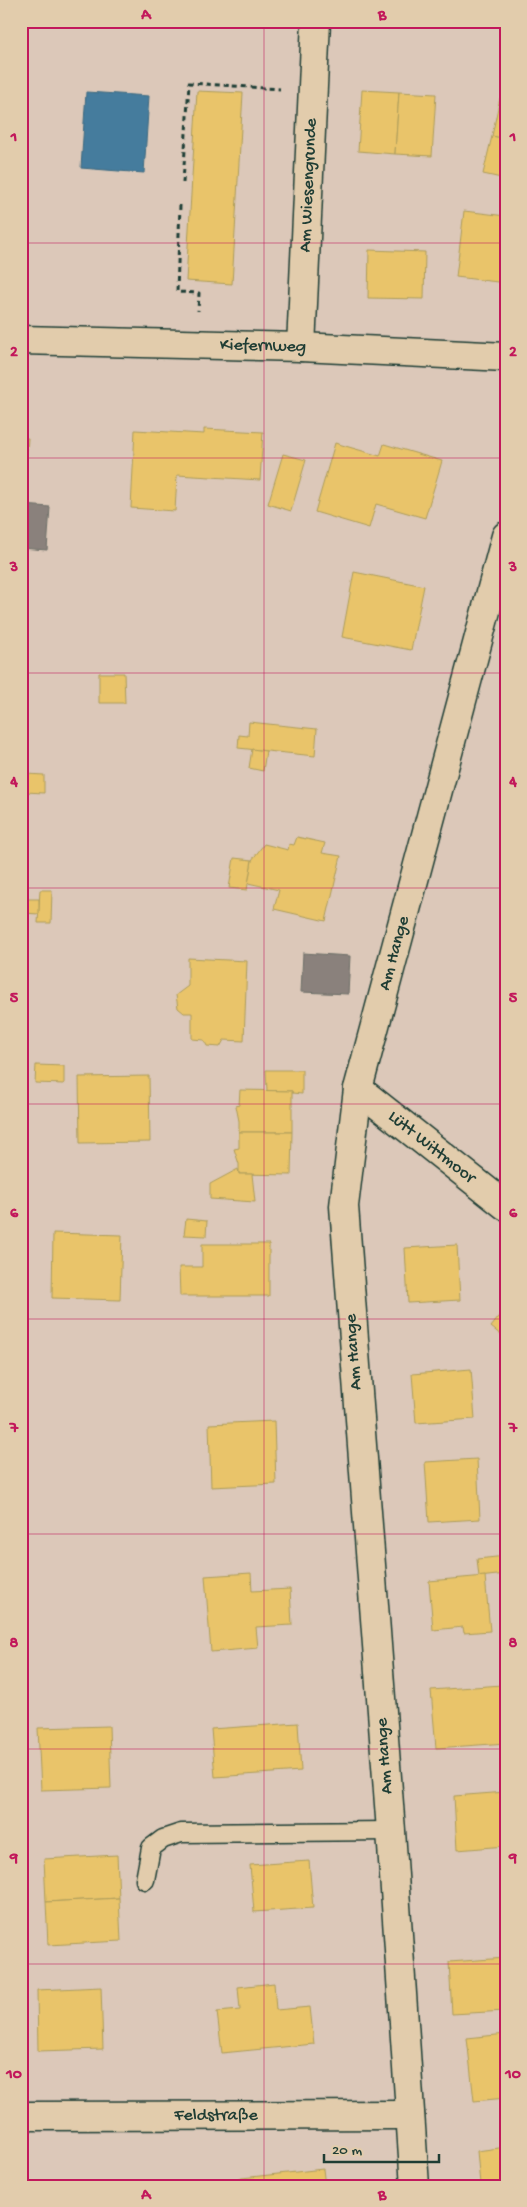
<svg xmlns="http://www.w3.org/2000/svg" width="527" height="2207" font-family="'Gochi Hand',sans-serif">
<rect width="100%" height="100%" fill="#dcc8b9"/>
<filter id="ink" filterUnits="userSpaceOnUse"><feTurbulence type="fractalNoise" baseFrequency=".02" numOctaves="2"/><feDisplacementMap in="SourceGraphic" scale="10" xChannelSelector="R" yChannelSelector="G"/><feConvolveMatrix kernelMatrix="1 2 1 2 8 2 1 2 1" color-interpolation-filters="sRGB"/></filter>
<g filter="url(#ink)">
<g fill="#e9c46a" stroke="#ac9c5a">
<path d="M362,90L399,92L395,154L358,151Z"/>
<path d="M197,91L243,93L232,284L186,281Z"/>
<path d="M399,92L436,94L432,156L395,154Z"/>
<path d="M500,98L506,99V139L492,136Z"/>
<path d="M492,136L506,139V179L483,174Z"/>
<path d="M464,211L506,216V283L456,277Z"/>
<path d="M369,250L425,252L424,299L368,298Z"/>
<path d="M204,429L263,432L260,480L177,475L175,511L131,508L135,430L204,434Z"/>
<path d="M21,438H28L21,525Z"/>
<path d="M335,443L380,456L384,444L442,461L425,518L376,504L369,528L315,512Z"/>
<path d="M283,454L306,460L291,511L268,504Z"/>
<path d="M354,572L424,586L411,650L342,637Z"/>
<path d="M99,673H124L125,703H99Z"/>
<path d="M249,722L317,729L315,756L238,748L239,735L248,736Z"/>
<path d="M252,749L266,751L263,771L249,768Z"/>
<path d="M26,774L44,775V793L25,792Z"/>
<path d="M297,837L325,843L322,853L341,856L326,921L274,909L279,890L248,883L252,860L264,844L288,850L289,844L294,845Z"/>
<path d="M234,858L252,860L247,890L229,888Z"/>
<path d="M40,890H52L51,923H38Z"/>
<path d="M23,899H39V914L23,913Z"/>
<path d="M188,958L247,961L244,1041L224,1040L220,1047L207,1046L204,1040L192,1039V1013H184L178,1008L176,995L188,986Z"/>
<path d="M36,1065L64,1066V1084L35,1083Z"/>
<path d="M266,1070H302V1094L292,1093V1091H267Z"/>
<path d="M149,1076L150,1142L80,1143L79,1077Z"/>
<path d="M240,1090L292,1091V1132H239V1121L236,1106L239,1105Z"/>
<path d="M239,1132H292L291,1175L239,1174V1164L234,1149L239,1148Z"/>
<path d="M238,1169L239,1174H252L255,1202L210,1199V1184Z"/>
<path d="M186,1219L207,1221L206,1236L184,1235Z"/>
<path d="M53,1233L122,1235L120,1300L52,1298Z"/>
<path d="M202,1244H269V1296H180L179,1267H202Z"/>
<path d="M457,1245L460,1300L408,1303L405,1248Z"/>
<path d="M506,1308V1339L491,1327Z"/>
<path d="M471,1369L475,1419L416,1423L412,1374Z"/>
<path d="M274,1421L276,1484L211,1487L209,1424Z"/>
<path d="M477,1459L480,1519L429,1522L425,1462Z"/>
<path d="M506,1556V1574L479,1577L477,1559Z"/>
<path d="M251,1573L252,1591L290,1589L292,1625L256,1627L258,1648L211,1652L205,1576Z"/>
<path d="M485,1576L490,1631L464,1633L463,1627L433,1630L429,1581Z"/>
<path d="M502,1685L506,1743L436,1748L431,1690Z"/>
<path d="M298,1723L301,1771L215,1777L211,1729Z"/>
<path d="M109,1726L111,1788L41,1790L38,1728Z"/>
<path d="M506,1792V1846L457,1850L454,1796Z"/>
<path d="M117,1855L119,1898L46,1902L44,1859Z"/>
<path d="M309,1861L313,1908L254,1912L250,1865Z"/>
<path d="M119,1898L121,1941L48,1945L46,1902Z"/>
<path d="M506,1958V2011L452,2014L449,1962Z"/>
<path d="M274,1983L276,2010L310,2007L314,2044L222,2053L217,2012L240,2010L238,1987Z"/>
<path d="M101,1987L103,2049L38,2051L37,1990Z"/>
<path d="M506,2034V2098L474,2101L467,2038Z"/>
<path d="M506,2147V2186L480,2184L477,2151Z"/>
<path d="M323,2169L325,2186H234L233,2179Z"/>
</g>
<path fill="#457b9d" stroke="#3a687e" d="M86,92L149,96L144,173L81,168Z"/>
<g fill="#8a817c" stroke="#6a6d66">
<path d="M23,505L50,507L47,550L21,548Z"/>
<path d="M303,953L350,956L348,994L301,992Z"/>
</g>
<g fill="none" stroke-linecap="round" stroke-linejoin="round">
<defs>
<path id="service" d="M145,1880L151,1848L163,1839L181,1833L391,1831"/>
<g id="minor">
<path id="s1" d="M21,340L301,347L506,357"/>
<path id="s2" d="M301,347L316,21"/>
<path id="s3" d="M358,1089L506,1206"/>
<path id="s4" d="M21,2116L410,2115"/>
<path id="s5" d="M415,2186L391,1831L344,1206L358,1089L506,536"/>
</g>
</defs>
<use href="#service" stroke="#1f3d34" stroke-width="21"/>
<use href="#minor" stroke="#1f3d34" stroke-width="31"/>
<g stroke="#1f3d34" stroke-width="3" stroke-dasharray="5 4" stroke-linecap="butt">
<path d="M183,183L189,83L280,89"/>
<path d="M180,205L177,292L199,293L198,311"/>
</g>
<use href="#service" stroke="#e2ccac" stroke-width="18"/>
<use href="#minor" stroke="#e2ccac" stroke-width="28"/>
</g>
</g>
<path fill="none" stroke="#c2185b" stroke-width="1" stroke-opacity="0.55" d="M264,21V2186M21,243H506M21,458H506M21,673H506M21,888H506M21,1104H506M21,1319H506M21,1534H506M21,1749H506M21,1964H506"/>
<g text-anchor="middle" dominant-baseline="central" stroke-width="5" stroke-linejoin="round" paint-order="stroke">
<g font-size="18" fill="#1f3d34" stroke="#e2ccac">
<text stroke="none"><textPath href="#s2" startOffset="162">Am Wiesengrunde</textPath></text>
<text stroke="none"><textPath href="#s1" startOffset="242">Kiefernweg</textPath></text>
<text stroke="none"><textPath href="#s5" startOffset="1241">Am Hange</textPath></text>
<text stroke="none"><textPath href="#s3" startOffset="94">Lütt Wittmoor</textPath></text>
<text transform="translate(354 1352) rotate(-94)">Am Hange</text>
<text transform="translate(385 1756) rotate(-94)">Am Hange</text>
<text stroke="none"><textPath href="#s4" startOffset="195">Feldstraße</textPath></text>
</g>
</g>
<rect width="527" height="2207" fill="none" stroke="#e2ccac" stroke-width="55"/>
<path d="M324 2154v8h115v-8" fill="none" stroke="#1f3d34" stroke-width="2.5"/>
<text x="332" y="2154" font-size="15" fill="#1f3d34" stroke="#e2ccac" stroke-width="4" paint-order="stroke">20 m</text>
<rect x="28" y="28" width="472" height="2152" fill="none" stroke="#c2185b" stroke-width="2"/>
<g font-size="16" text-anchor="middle" font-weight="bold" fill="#c2185b">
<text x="146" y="19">A</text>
<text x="382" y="19">B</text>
<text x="14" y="141">1</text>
<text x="513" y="141">1</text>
<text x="14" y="356">2</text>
<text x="513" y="356">2</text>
<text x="14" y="571">3</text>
<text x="513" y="571">3</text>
<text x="14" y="786">4</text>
<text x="513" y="786">4</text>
<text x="14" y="1002">5</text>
<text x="513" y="1002">5</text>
<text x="14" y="1217">6</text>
<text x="513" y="1217">6</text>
<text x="14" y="1432">7</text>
<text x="513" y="1432">7</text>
<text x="14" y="1647">8</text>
<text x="513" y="1647">8</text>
<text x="14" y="1862">9</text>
<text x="513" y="1862">9</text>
<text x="14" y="2078">10</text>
<text x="513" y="2078">10</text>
<text x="146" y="2199">A</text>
<text x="382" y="2199">B</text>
</g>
</svg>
